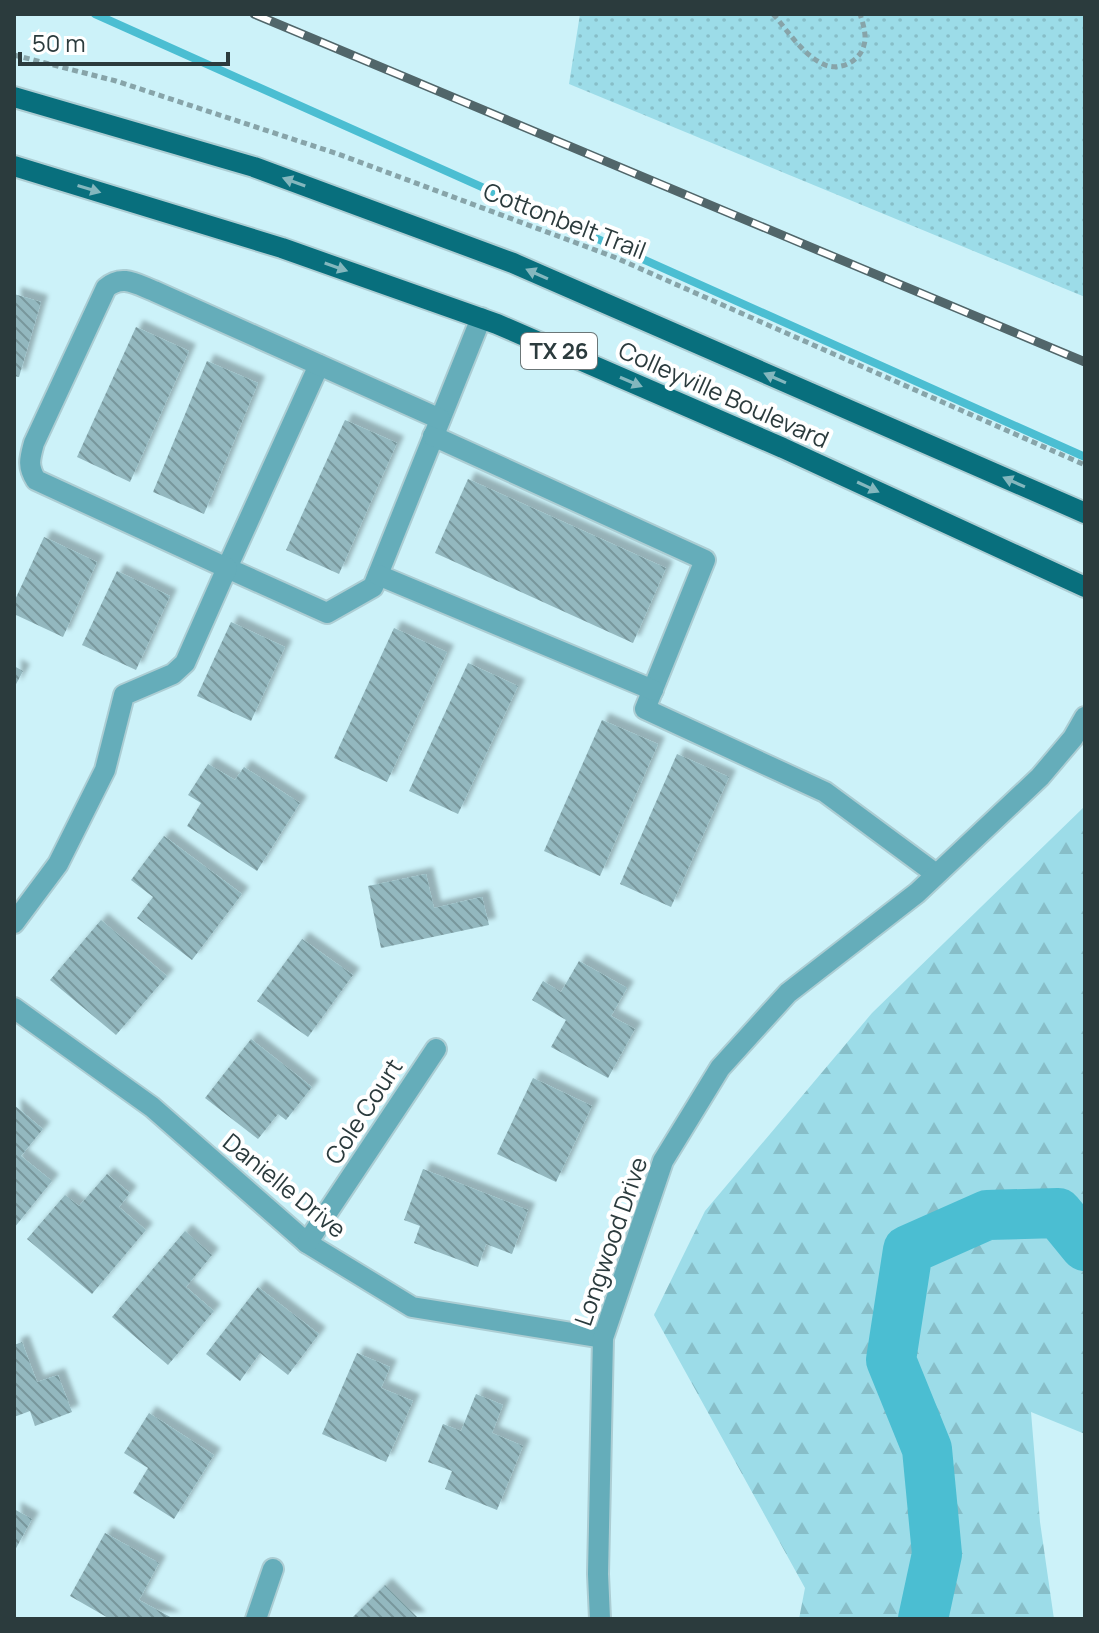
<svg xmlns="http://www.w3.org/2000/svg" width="1099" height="1633" font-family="Manrope,sans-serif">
<defs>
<pattern id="grass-dots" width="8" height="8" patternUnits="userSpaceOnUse" patternTransform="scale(2)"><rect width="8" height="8" fill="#9cdce8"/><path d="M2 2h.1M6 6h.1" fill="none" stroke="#87bec8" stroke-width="1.8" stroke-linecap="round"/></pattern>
<pattern id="forest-firs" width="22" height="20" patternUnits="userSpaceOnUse" patternTransform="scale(2)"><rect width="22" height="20" fill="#9cdce8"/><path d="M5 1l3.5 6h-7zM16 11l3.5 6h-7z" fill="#87bec8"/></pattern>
<pattern id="building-back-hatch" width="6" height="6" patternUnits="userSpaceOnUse" patternTransform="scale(2)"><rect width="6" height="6" fill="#93b8bf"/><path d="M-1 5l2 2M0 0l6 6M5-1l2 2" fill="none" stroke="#78979c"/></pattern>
<filter id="shadow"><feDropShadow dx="7" dy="-7" stdDeviation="2" flood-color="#0004"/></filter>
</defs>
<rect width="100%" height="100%" fill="#ccf2f9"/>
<path fill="url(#grass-dots)" d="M580,14H1085V297L569,84Z"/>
<path fill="url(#forest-firs)" d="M1085,806V1434L1031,1412L1040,1522L1054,1619H799L805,1588L654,1315L705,1211L872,1013Z"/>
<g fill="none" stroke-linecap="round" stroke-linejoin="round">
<path stroke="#4bbed2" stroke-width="8" d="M95,14L1085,457"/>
<path stroke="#4bbed2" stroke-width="50" d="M923,1619L937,1554L927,1449L891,1360L908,1250L987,1215L1058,1213L1085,1246"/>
</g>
<g fill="url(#building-back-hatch)" filter="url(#shadow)">
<path d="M14,294L41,302L19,377L14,376Z"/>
<path d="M136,327L189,351L130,482L77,457Z"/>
<path d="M207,361L258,383L204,514L153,492Z"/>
<path d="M345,420L397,443L339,574L286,550Z"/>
<path d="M468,479L666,568L633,643L435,553Z"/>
<path d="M44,537L97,562L63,637L14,614V602Z"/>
<path d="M117,571L170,596L136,670L82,645Z"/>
<path d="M231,622L285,647L251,721L197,696Z"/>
<path d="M394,628L447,652L387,782L334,758Z"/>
<path d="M468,663L518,686L458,814L409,791Z"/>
<path d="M14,666L23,671L14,688Z"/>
<path d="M602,720L658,744L600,876L544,851Z"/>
<path d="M677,754L729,777L671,907L620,884Z"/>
<path d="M208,764L235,780L244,767L300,803L257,871L187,826L201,803L188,795Z"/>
<path d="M164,836L242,894L192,960L137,918L153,897L131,880Z"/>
<path d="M426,874L434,908L482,897L489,925L381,948L368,886Z"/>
<path d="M101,920L167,976L116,1035L50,980Z"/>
<path d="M302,939L353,975L308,1037L257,1001Z"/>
<path d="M579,961L627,988L611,1016L635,1029L608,1078L551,1047L566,1020L532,1000L543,981L561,992Z"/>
<path d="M251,1039L312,1087L286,1120L278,1114L258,1139L205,1098Z"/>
<path d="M533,1078L592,1106L556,1182L497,1154Z"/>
<path d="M14,1105L43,1129L21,1156L52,1181L14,1228Z"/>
<path d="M423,1169L528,1210L512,1254L486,1244L478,1267L414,1243L420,1226L404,1220Z"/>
<path d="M107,1174L130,1193L119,1207L146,1230L92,1294L27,1239L65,1195L79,1206Z"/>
<path d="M185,1231L212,1255L186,1287L214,1311L168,1365L112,1317Z"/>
<path d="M258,1287L319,1334L288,1375L260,1353L240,1381L206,1354Z"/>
<path d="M22,1342L37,1382L58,1375L72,1412L35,1426L30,1411L14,1417V1345Z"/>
<path d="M357,1353L390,1367L381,1388L413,1401L386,1462L322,1434Z"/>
<path d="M476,1394L503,1405L492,1433L523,1446L497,1510L445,1489L452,1471L428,1462L443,1424L461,1431Z"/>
<path d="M149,1413L214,1455L174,1519L133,1493L148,1468L124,1453Z"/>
<path d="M14,1509L32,1519L14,1552Z"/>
<path d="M105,1533L159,1563L139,1600L174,1619H110L70,1596Z"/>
<path d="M385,1585L419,1619H351Z"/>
</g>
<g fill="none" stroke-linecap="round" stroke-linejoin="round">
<defs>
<g id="minor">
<path d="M319,365L227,568L327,613L373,587L481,318"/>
<path d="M433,436L705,560L645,709L825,792L936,874"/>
<path d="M378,575L653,690"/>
<path d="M14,923L58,864L105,770L124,695L173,674L185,663L227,568L36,480C27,466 30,458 34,443L106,288C122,274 136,284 154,291L440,419"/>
<path d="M14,1008L152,1107L307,1243L412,1307L603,1338"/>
<path d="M307,1243L436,1049"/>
<path d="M256,1619L273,1569"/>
<path d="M600,1619L598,1574L603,1338L663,1161L720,1068L788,993L917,893L1040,777L1073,738L1085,717"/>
</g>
<g id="major">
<path d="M14,97L254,167L513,263L1085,513"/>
<path d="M14,166L282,248L497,324L783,448L1085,587"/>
</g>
</defs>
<use href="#minor" stroke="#accdd3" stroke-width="24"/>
<use href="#major" stroke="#accdd3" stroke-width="24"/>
<g stroke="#87a4a9" stroke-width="5" stroke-dasharray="6 4" stroke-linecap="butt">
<path d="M773,14C788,31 802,54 823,64C838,72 860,62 864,45C867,36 863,23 860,14"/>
<path d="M14,55L116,81L338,154L614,257L1085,465"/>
</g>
<use href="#minor" stroke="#65adba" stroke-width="20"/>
<use href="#major" stroke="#086f7d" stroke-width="20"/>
<defs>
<path id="rail" d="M254,14L1085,362"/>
</defs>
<use href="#rail" stroke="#51666a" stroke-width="9"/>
<use href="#rail" stroke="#fff" stroke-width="6" stroke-dasharray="18" stroke-linecap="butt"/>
</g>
<defs><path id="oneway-solid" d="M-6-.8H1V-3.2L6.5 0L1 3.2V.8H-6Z" transform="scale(2)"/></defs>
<g fill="#84b7be">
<use href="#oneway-solid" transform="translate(294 182) rotate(-160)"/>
<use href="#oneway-solid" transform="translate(89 189) rotate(17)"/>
<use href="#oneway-solid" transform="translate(336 267) rotate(19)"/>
<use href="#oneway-solid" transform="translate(537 274) rotate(-156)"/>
<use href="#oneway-solid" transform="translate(775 378) rotate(-156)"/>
<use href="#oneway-solid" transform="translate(631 382) rotate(23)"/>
<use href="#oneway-solid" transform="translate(1014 482) rotate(-156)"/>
<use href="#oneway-solid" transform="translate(868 487) rotate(25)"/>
</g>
<g text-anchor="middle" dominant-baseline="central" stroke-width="8" stroke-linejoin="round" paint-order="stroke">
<rect fill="#fff" stroke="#6b7677" stroke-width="2" x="521" y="333" width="76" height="36" rx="6"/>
<g font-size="22" font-weight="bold" fill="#2b3b3d">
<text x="559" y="351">TX 26</text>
</g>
<g font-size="24" fill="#2b3b3d" stroke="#fff">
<text transform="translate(565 220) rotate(21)">Cottonbelt Trail</text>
<text transform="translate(724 394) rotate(24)">Colleyville Boulevard</text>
<text transform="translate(363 1111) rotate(-57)">Cole Court</text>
<text transform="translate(285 1185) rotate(39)">Danielle Drive</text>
<text transform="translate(610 1241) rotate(-71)">Longwood Drive</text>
</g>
</g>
<rect width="1099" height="1633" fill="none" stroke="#2b3b3d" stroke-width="32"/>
<path d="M20 52v12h208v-12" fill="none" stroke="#2b3b3d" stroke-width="4"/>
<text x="32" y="52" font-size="24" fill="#2b3b3d" stroke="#ffffff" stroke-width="6" paint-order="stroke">50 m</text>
</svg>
